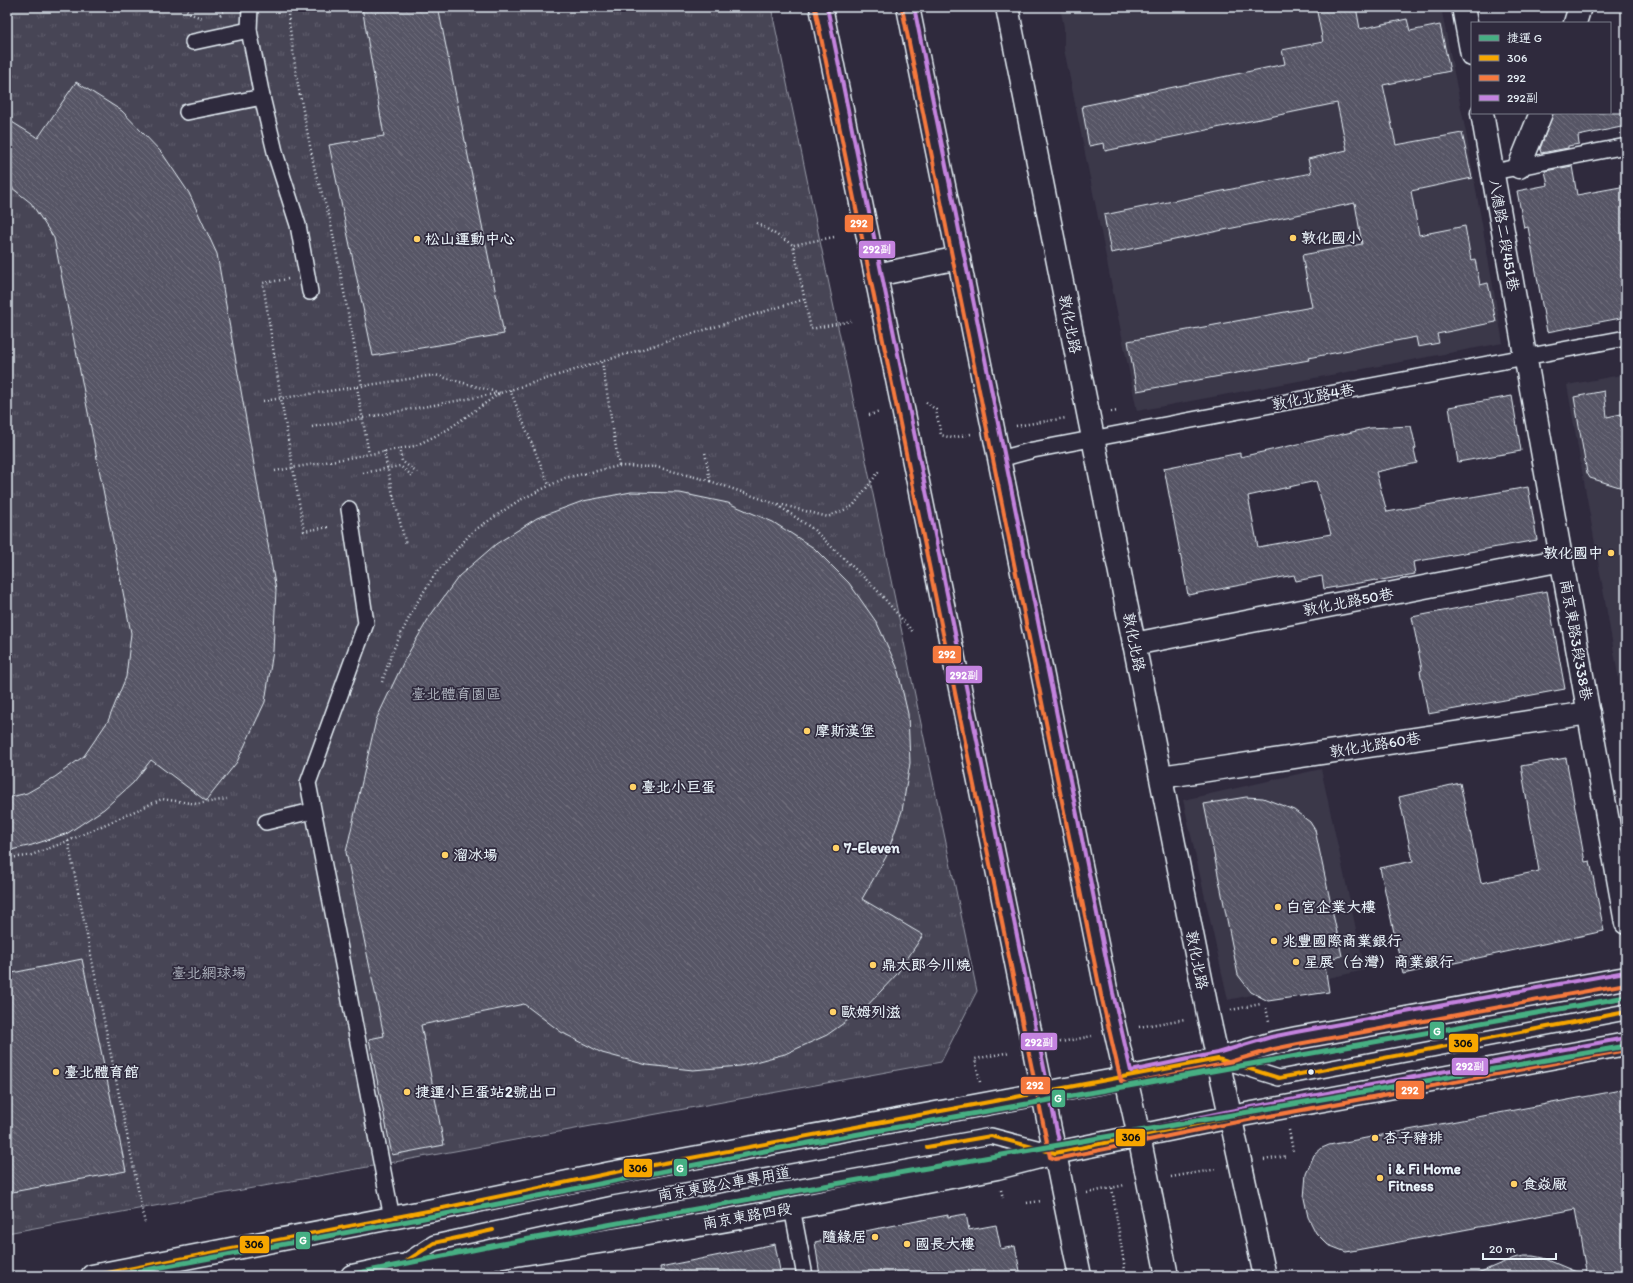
<svg xmlns="http://www.w3.org/2000/svg" width="1633" height="1283" font-family="Itim,'LXGW WenKai TC',sans-serif">
<defs>
<pattern id="park-tufts" width="24" height="20" patternUnits="userSpaceOnUse"><rect width="24" height="20" fill="#464455"/><path d="M3 7l-1-3M5 7V3M7 7l1-3M15 17l-1-3M17 17v-4M19 17l1-3" fill="none" stroke="#615f6e"/></pattern>
<pattern id="building-back-hatch" width="6" height="6" patternUnits="userSpaceOnUse"><rect width="6" height="6" fill="#575565"/><path d="M-1 5l2 2M0 0l6 6M5-1l2 2" fill="none" stroke="#6f6e7c"/></pattern>
</defs>
<rect width="100%" height="100%" fill="#2f2a3d"/>
<filter id="ink" filterUnits="userSpaceOnUse"><feTurbulence type="fractalNoise" baseFrequency=".025" numOctaves="2"/><feDisplacementMap in="SourceGraphic" scale="8" xChannelSelector="R" yChannelSelector="G"/><feConvolveMatrix kernelMatrix="1 2 1 2 8 2 1 2 1" color-interpolation-filters="sRGB"/></filter>
<g filter="url(#ink)">
<g fill="#3b3749">
<path d="M1060,7H1441L1466,133L1503,343L1137,411L1064,49V27Z"/>
<path d="M1626,374V720L1567,385Z"/>
<path d="M1321,769L1365,970L1228,1000L1183,800Z"/>
</g>
<path fill="url(#park-tufts)" stroke="#979aa6" d="M7,7H771L977,991L941,1062L7,1233Z"/>
<g fill="url(#building-back-hatch)" stroke="#e8f1f8" fill-rule="evenodd">
<path d="M362,7H438L504,334L373,356L329,145L384,136Z"/>
<path d="M1316,7H1356L1360,29L1407,19L1410,31L1440,25L1450,71L1383,85L1396,145L1462,133L1472,178L1411,191L1419,235L1465,226L1471,260L1475,259L1480,285L1488,283L1496,322L1437,334L1439,343L1418,347L1416,337L1308,358L1309,360L1137,391L1128,341L1312,307L1302,255L1362,244L1355,203L1111,253L1104,215L1311,173L1308,159L1347,150L1337,103L1105,151L1104,143L1089,146L1082,106L1285,64L1282,50L1323,42Z"/>
<path d="M76,82L122,111L162,153L189,193L217,254L276,590L273,651L265,702L237,762L206,801L151,760L133,783L104,809L68,833L32,845L7,851V798L27,793L55,777L84,756L108,721L126,677L131,633L54,238L31,203L7,184V119L38,138Z"/>
<path d="M1553,113H1626V126L1578,136L1579,144L1568,146V148L1541,153L1540,149Z"/>
<path d="M1572,166L1577,195L1626,186V317L1547,332L1528,227L1524,228L1517,191L1548,185L1545,171Z"/>
<path d="M1604,391L1607,417L1626,413V489L1590,478L1587,473L1574,397Z"/>
<path d="M1512,396L1521,451L1458,462L1449,407Z"/>
<path d="M1411,426L1416,448L1414,449L1417,463L1376,472L1387,512L1528,487L1537,540L1413,562L1415,574L1376,581V580L1324,589L1322,576L1296,581L1294,575L1188,595L1164,468L1240,453V457L1370,428ZM1316,481L1331,534L1258,547L1248,496Z"/>
<path d="M631,492L680,493L728,503L773,522L814,548L849,583L877,623L897,667L908,714L910,763L902,811L886,857L862,899L923,935L897,974L865,1008L827,1035L785,1054L740,1066L693,1070L647,1065L602,1053L561,1032L524,1004L421,1025L444,1145L392,1155L369,1039L384,1036L346,852L376,720L405,659L430,616L459,576L496,544L537,518L583,501Z"/>
<path d="M1547,591L1565,689L1428,714L1420,671L1422,670L1412,617Z"/>
<path d="M1566,758L1585,862L1590,861L1604,931L1403,974L1380,868L1413,861L1399,797L1460,783L1481,883L1539,871L1521,766Z"/>
<path d="M1246,797L1263,798L1294,810L1310,822L1315,830L1342,956L1324,960L1329,992L1268,1001L1251,992L1238,975L1204,804Z"/>
<path d="M82,959L126,1171L7,1193V974Z"/>
<path d="M1626,1089V1276H1587L1575,1209L1346,1252L1328,1245L1316,1233L1308,1217L1304,1198L1306,1174L1314,1155L1322,1148L1329,1145Z"/>
<path d="M966,1214L969,1230L996,1225L1001,1249L1015,1246L1021,1276H820L815,1242L875,1229L948,1215V1217Z"/>
<path d="M775,1244L781,1276H661L660,1267Z"/>
<path d="M1524,1256H1533L1543,1258L1586,1276H1471L1514,1258Z"/>
</g>
<g fill="none" stroke-linecap="round" stroke-linejoin="round">
<defs>
<g id="service">
<path d="M250,7L249,30L262,97L276,156L298,225L310,292"/>
<path d="M193,42L249,30"/>
<path d="M187,112L262,97"/>
<path d="M1493,172L1626,146"/>
<path d="M1000,459L1033,450L1626,338"/>
<path d="M349,509L366,623L308,783L392,1218"/>
<path d="M266,822L312,811"/>
<path d="M1218,1059L1279,1078L1626,1012"/>
<path d="M792,1208L805,1276"/>
<path d="M399,1266L434,1243L613,1204L991,1136L1052,1152"/>
</g>
<g id="minor">
<path d="M1463,7L1472,55"/>
<path d="M1575,23L1580,7"/>
<path d="M1482,113L1626,923"/>
<path d="M1519,167L1541,113"/>
<path d="M876,275L959,258"/>
<path d="M1134,644L1562,560"/>
<path d="M1161,777L1589,713"/>
</g>
<g id="secondary">
<path d="M821,7L1080,1276"/>
<path d="M908,7L1107,994L1139,1136L1167,1276"/>
<path d="M1007,7L1208,1014L1265,1276"/>
<path d="M92,1276L443,1208L611,1173L1126,1078L1218,1059L1273,1043L1297,1038L1626,978"/>
<path d="M352,1276L399,1266L438,1267L625,1238L773,1212L997,1168L1055,1153L1231,1117L1626,1044"/>
</g>
</defs>
<use href="#service" stroke="#e8f1f8" stroke-width="18"/>
<use href="#minor" stroke="#e8f1f8" stroke-width="25"/>
<use href="#secondary" stroke="#e8f1f8" stroke-width="25"/>
<g stroke="#e8f1f8" stroke-width="2.5" stroke-dasharray="1 3" stroke-linecap="butt">
<path d="M184,7C189,14 195,16 204,18"/>
<path d="M287,7L297,80L315,171L330,219L362,386"/>
<path d="M220,15L228,7"/>
<path d="M757,223L793,245"/>
<path d="M834,237L793,245L811,329L851,321"/>
<path d="M288,279L263,283L281,399L304,531L329,527"/>
<path d="M602,362L619,466"/>
<path d="M510,390L549,485"/>
<path d="M926,402L936,410L941,435L952,438L971,434"/>
<path d="M1111,412L1118,411"/>
<path d="M869,415L880,412"/>
<path d="M1016,426L1066,418"/>
<path d="M312,427L500,393L805,299"/>
<path d="M399,448L402,461L417,473"/>
<path d="M363,473L400,466L414,477"/>
<path d="M710,481L776,504L813,529L876,589L913,632"/>
<path d="M393,495L406,545"/>
<path d="M779,504L828,517L853,506L880,470"/>
<path d="M382,682L393,650L416,604L436,573L472,532L518,501L565,478L619,466L656,467L710,481L705,452"/>
<path d="M68,841L145,1224"/>
<path d="M7,858L29,856L68,841L162,799L197,804L227,799"/>
<path d="M1266,1008L1269,1021"/>
<path d="M1231,1010L1261,1004"/>
<path d="M1139,1027L1185,1019"/>
<path d="M1056,1043L1092,1036"/>
<path d="M980,1082L975,1059L1010,1052"/>
<path d="M1289,1130L1293,1151"/>
<path d="M1264,1160L1287,1156"/>
<path d="M1171,1177L1218,1169"/>
<path d="M1112,1188L1126,1276"/>
<path d="M1001,1190L1003,1198"/>
<path d="M1087,1193L1125,1185"/>
<path d="M1027,1203L1041,1201"/>
</g>
<use href="#service" stroke="#2f2a3d" stroke-width="15"/>
<use href="#minor" stroke="#2f2a3d" stroke-width="22"/>
<use href="#secondary" stroke="#2f2a3d" stroke-width="22"/>
<g stroke="#e8f1f8" stroke-width="2.5" stroke-dasharray="1 3" stroke-linecap="butt">
<path d="M357,387L369,454"/>
<path d="M263,401L435,375L500,393"/>
<path d="M384,451L393,495"/>
<path d="M275,471L415,446L447,430L500,393"/>
</g>
<defs>
<g id="bus-1">
<path d="M927,1147L991,1136L1055,1153L1231,1117L1335,1098"/>
<path d="M92,1276L443,1208L611,1173L1218,1059L1279,1078L1626,1012"/>
<path d="M352,1276L399,1266L434,1243L493,1230"/>
</g>
<g id="bus-2">
<path d="M815,8L1050,1157L1056,1159L1232,1123L1626,1050"/>
<path d="M902,8L1101,995L1121,1081L1127,1084L1219,1065L1274,1049L1298,1044L1626,984"/>
</g>
<g id="bus-3">
<path d="M827,7L1060,1146L1230,1111L1625,1038"/>
<path d="M914,7L1113,993L1131,1071L1217,1053L1271,1037L1296,1032L1625,972"/>
</g>
</defs>
<use href="#bus-1" stroke="#2f2a3d" stroke-width="7"/>
<use href="#bus-2" stroke="#2f2a3d" stroke-width="7"/>
<use href="#bus-3" stroke="#2f2a3d" stroke-width="7"/>
<use href="#bus-1" stroke="#f7a600" stroke-width="4"/>
<use href="#bus-2" stroke="#f6793e" stroke-width="4"/>
<use href="#bus-3" stroke="#c483df" stroke-width="4"/>
<defs>
<g id="metro-1">
<path d="M114,1276L493,1205L775,1149L1626,997"/>
<path d="M344,1276L502,1244L784,1193L1626,1046"/>
</g>
</defs>
<use href="#metro-1" stroke="#2f2a3d" stroke-width="8"/>
<use href="#metro-1" stroke="#46af83" stroke-width="5"/>
</g>
</g>
<g fill="#ffd166" stroke="#2f2a3d" stroke-width="1.5">
<circle cx="1293" cy="238" r="4"/>
<circle cx="417" cy="239" r="4"/>
<circle cx="1611" cy="553" r="4"/>
<circle cx="807" cy="731" r="4"/>
<circle cx="633" cy="787" r="4"/>
<circle cx="836" cy="848" r="4"/>
<circle cx="445" cy="855" r="4"/>
<circle cx="1278" cy="907" r="4"/>
<circle cx="1274" cy="941" r="4"/>
<circle cx="1296" cy="962" r="4"/>
<circle cx="873" cy="965" r="4"/>
<circle cx="833" cy="1012" r="4"/>
<circle cx="56" cy="1072" r="4"/>
<circle cx="407" cy="1092" r="4"/>
<circle cx="1375" cy="1138" r="4"/>
<circle cx="1380" cy="1178" r="4"/>
<circle cx="1514" cy="1184" r="4"/>
<circle cx="875" cy="1237" r="4"/>
<circle cx="907" cy="1244" r="4"/>
</g>
<circle fill="#e8f1f8" stroke="#2f2a3d" stroke-width="1.5" cx="1311" cy="1072" r="3.5"/>
<g text-anchor="middle" dominant-baseline="central" stroke-width="3.5" stroke-linejoin="round" paint-order="stroke">
<g font-size="15" fill="#e8f1f8" stroke="#2f2a3d">
<text transform="translate(1504 235) rotate(80)">八德路二段451巷</text>
<text transform="translate(1070 324) rotate(79)">敦化北路</text>
<text transform="translate(1313 397) rotate(-11)">敦化北路4巷</text>
<text transform="translate(1348 602) rotate(-11)">敦化北路50巷</text>
<text transform="translate(1576 640) rotate(80)">南京東路3段338巷</text>
<text transform="translate(1134 642) rotate(79)">敦化北路</text>
<text transform="translate(1375 745) rotate(-9)">敦化北路60巷</text>
<text transform="translate(1197 960) rotate(79)">敦化北路</text>
<text transform="translate(724 1184) rotate(-10)">南京東路公車專用道</text>
<text transform="translate(747 1216) rotate(-10)">南京東路四段</text>
</g>
<g font-size="15" font-weight="bold" fill="#e8f1f8" stroke="#2f2a3d" text-anchor="start">
<text x="1301" y="238">敦化國小</text>
<text x="425" y="239">松山運動中心</text>
<text x="1603" y="553" text-anchor="end">敦化國中</text>
<text x="815" y="731">摩斯漢堡</text>
<text x="641" y="787">臺北小巨蛋</text>
<text x="844" y="848">7-Eleven</text>
<text x="453" y="855">溜冰場</text>
<text x="1286" y="907">白宮企業大樓</text>
<text x="1282" y="941">兆豐國際商業銀行</text>
<text x="1304" y="962">星展（台灣）商業銀行</text>
<text x="881" y="965">鼎太郎今川燒</text>
<text x="841" y="1012">歐姆列滋</text>
<text x="64" y="1072">臺北體育館</text>
<text x="415" y="1092">捷運小巨蛋站2號出口</text>
<text x="1383" y="1138">杏子豬排</text>
<text x="1388" y="1169">i &amp; Fi Home<tspan x="1388" dy="17">Fitness</tspan></text>
<text x="1522" y="1184">食焱厰</text>
<text x="867" y="1237" text-anchor="end">隨緣居</text>
<text x="915" y="1244">國長大樓</text>
</g>
<g font-size="15" fill="#afb4bf" stroke="#2f2a3d">
<text x="456" y="694">臺北體育園區</text>
<text x="209" y="973">臺北網球場</text>
</g>
</g>
<g stroke="#2f2a3d" stroke-width="1.5">
<rect x="844" y="214" width="30" height="19" rx="4" fill="#f6793e"/>
<rect x="858" y="240" width="38" height="19" rx="4" fill="#c483df"/>
<rect x="932" y="645" width="30" height="19" rx="4" fill="#f6793e"/>
<rect x="945" y="665" width="38" height="19" rx="4" fill="#c483df"/>
<rect x="1429" y="1021" width="16" height="19" rx="4" fill="#46af83"/>
<rect x="1020" y="1032" width="38" height="19" rx="4" fill="#c483df"/>
<rect x="1448" y="1033" width="31" height="20" rx="4" fill="#f7a600"/>
<rect x="1451" y="1057" width="38" height="19" rx="4" fill="#c483df"/>
<rect x="1020" y="1076" width="31" height="19" rx="4" fill="#f6793e"/>
<rect x="1395" y="1080" width="30" height="20" rx="4" fill="#f6793e"/>
<rect x="1051" y="1089" width="15" height="19" rx="4" fill="#46af83"/>
<rect x="1115" y="1128" width="31" height="19" rx="4" fill="#f7a600"/>
<rect x="673" y="1158" width="15" height="19" rx="4" fill="#46af83"/>
<rect x="623" y="1158" width="30" height="20" rx="4" fill="#f7a600"/>
<rect x="295" y="1231" width="16" height="19" rx="4" fill="#46af83"/>
<rect x="239" y="1235" width="31" height="19" rx="4" fill="#f7a600"/>
</g>
<g font-size="11" text-anchor="middle" font-weight="bold" fill="#fff">
<text x="859" y="227">292</text>
<text x="877" y="253">292副</text>
<text x="947" y="658">292</text>
<text x="964" y="679">292副</text>
<text x="1437" y="1035">G</text>
<text x="1039" y="1046">292副</text>
<text x="1470" y="1070">292副</text>
<text x="1035" y="1089">292</text>
<text x="1410" y="1094">292</text>
<text x="1058" y="1102">G</text>
<text x="680" y="1172">G</text>
<text x="303" y="1244">G</text>
</g>
<g font-size="11" text-anchor="middle" font-weight="bold" fill="#111">
<text x="1463" y="1047">306</text>
<text x="1131" y="1141">306</text>
<text x="638" y="1172">306</text>
<text x="254" y="1248">306</text>
</g>
<rect width="1633" height="1283" fill="none" stroke="#2f2a3d" stroke-width="24"/>
<rect x="12" y="12" width="1609" height="1259" fill="none" stroke="#e8f1f8" stroke-width="1.5" filter="url(#ink)"/>
<rect x="1471" y="22" width="140" height="92" fill="#2f2a3d" stroke="#797a88"/>
<rect x="1479" y="35" width="20" height="6" fill="#46af83" stroke="#797a88"/>
<text x="1507" y="42" font-size="12" fill="#e8f1f8">捷運 G</text>
<rect x="1479" y="55" width="20" height="6" fill="#f7a600" stroke="#797a88"/>
<text x="1507" y="62" font-size="12" fill="#e8f1f8">306</text>
<rect x="1479" y="75" width="20" height="6" fill="#f6793e" stroke="#797a88"/>
<text x="1507" y="82" font-size="12" fill="#e8f1f8">292</text>
<rect x="1479" y="95" width="20" height="6" fill="#c483df" stroke="#797a88"/>
<text x="1507" y="102" font-size="12" fill="#e8f1f8">292副</text>
<path d="M1483 1253v6h73v-6" fill="none" stroke="#e8f1f8" stroke-width="2"/>
<text x="1489" y="1253" font-size="12" fill="#e8f1f8" stroke="#2f2a3d" stroke-width="3" paint-order="stroke">20 m</text>
</svg>
